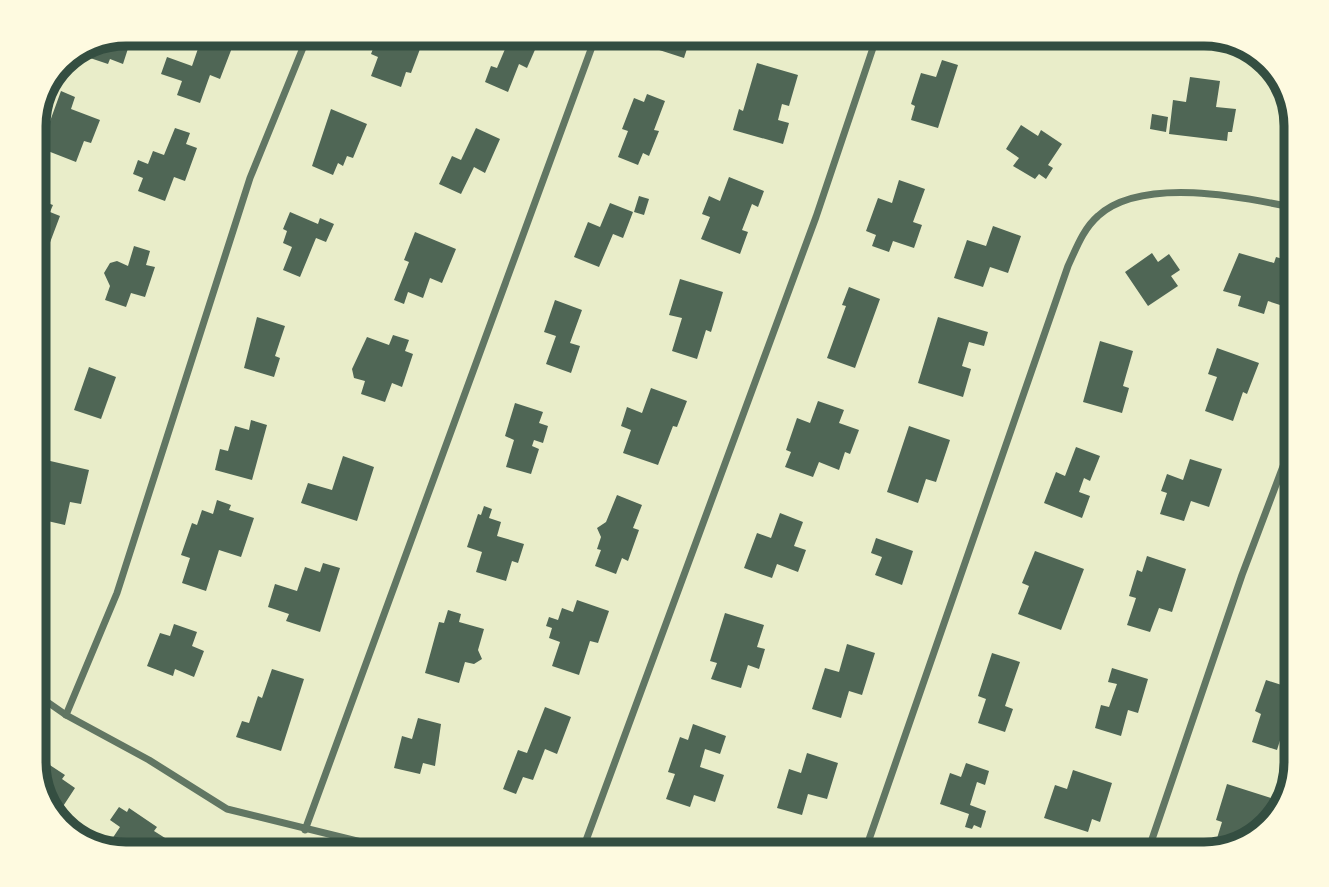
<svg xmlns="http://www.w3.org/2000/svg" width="1329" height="887" font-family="'Roboto Condensed',sans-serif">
<rect width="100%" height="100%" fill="#e9edc9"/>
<g fill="#4f6655">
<path d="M125,33H133L123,64L110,59L108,64L84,56L86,49Z"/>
<path d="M374,33H426L411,73L406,72L401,87L371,76L378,57L371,54L376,41L372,40Z"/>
<path d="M488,33H534L541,36L527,68L519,64L508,92L485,82L491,66L497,68L508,42Z"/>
<path d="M658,33H692L684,58L653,48Z"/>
<path d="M219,34L235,40L220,79L210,75L200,103L177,95L182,81L161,74L167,57L192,66L201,40L215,45Z"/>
<path d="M942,60L958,65L938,128L911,120L915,106L911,104L921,73L936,77Z"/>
<path d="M757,63L798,75L789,106L782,104L778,120L789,123L783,144L733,130L739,109L743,111Z"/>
<path d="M1190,77L1220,81L1216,107L1236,109L1232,132H1228L1227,141L1169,134L1173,100L1186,102Z"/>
<path d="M61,91L75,97L71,109L100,120L91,143L84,141L76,162L35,146L44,122L49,124Z"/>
<path d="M647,94L665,101L654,130L659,131L649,156L643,153L638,165L618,157L628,131L622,129L634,98L644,102Z"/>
<path d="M331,109L367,124L353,158L347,156L343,166L338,163L333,175L312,166Z"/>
<path d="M1152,114L1168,117L1166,132L1150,129Z"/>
<path d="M1021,125L1038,136L1041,130L1062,144L1048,165L1053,168L1046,179L1039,174L1035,179L1013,166L1019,158L1006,149Z"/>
<path d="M175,128L190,133L186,144L197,148L185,181L174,177L165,201L138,191L143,178L133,174L138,160L148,164L153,151L164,155Z"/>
<path d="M476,128L500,139L485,173L474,167L461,194L439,184L452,156L461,160Z"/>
<path d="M729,177L764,191L758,207L752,204L742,230L748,232L740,254L701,239L710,217L702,214L709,196L720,201Z"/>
<path d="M899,180L925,189L913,222L922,225L914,248L893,241L889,252L872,246L876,235L866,231L878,198L892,203Z"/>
<path d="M639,196L649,199L644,215L634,212Z"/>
<path d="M33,198L53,205L50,212L60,216L40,269L33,266Z"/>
<path d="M610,203L633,212L623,238L613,234L599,267L574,257L588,222L600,227Z"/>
<path d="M290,212L318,224L320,218L334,224L326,242L316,238L300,277L283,270L292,247L283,243L287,231L283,229Z"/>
<path d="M993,226L1021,236L1008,273L990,267L983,287L954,278L967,240L986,246Z"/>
<path d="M415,232L456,249L442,283L430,278L423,298L408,292L404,304L394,300L409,262L404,260Z"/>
<path d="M134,246L150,251L146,265L155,267L145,297L131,293L126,307L105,300L110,286L104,273L110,263L117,261L128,266Z"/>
<path d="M1152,253L1158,262L1169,254L1180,270L1171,276L1178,286L1148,306L1125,272Z"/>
<path d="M1239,253L1274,263L1276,257L1293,262L1280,305L1268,301L1264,314L1238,306L1241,296L1223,291Z"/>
<path d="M680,279L723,292L711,332L706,330L697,359L672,351L682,318L669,315Z"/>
<path d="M849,287L880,299L855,368L827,358L846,306L842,305Z"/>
<path d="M555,300L582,310L570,343L580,346L571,373L546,364L556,336L544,332Z"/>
<path d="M257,317L285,326L275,356L280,358L274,377L244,368Z"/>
<path d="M938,317L988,332L984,346L969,342L962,366L971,369L963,397L918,383Z"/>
<path d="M393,335L409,340L405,351L413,354L402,387L392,383L385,402L361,394L365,381L354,378L352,369L367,337L389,345Z"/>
<path d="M1100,341L1133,351L1123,386L1129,388L1122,413L1083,402Z"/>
<path d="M1217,348L1259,363L1247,394L1243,392L1233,421L1205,411L1217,377L1208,374Z"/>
<path d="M89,367L116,377L101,419L74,410Z"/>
<path d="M651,388L687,401L677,427L673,426L658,465L623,453L631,430L621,426L627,407L642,413Z"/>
<path d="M818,401L844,410L839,423L859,430L850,454L845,452L839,470L819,462L813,477L785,467L791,452L786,450L797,418L810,423Z"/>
<path d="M515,403L543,412L539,423L548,426L543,443L534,440L532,446L539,449L531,474L506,467L514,440L505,436Z"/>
<path d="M251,420L267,425L252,480L215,470L220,449L228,451L235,426L249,430Z"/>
<path d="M909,426L950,440L936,482L926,479L918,503L887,492Z"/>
<path d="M1076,447L1100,456L1090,481L1084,478L1079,492L1090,496L1082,518L1044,503L1056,472L1065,476Z"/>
<path d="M343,456L374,467L357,521L301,503L308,483L332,490Z"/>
<path d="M1190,459L1222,469L1209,507L1191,501L1184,521L1160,514L1167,493L1161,491L1167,474L1183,480Z"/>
<path d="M46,460L89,470L81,504L70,502L65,525L43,520L46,503L33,500V480L42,482Z"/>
<path d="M617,495L642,505L633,528L639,530L628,561L622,558L616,574L595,566L601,550L597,549L601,537L597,528L606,522Z"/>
<path d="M217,500L231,505L229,510L254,518L241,557L219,550L206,591L182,583L190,558L181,555L192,523L197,525L202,510L213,514Z"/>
<path d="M484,506L492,509L489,518L501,522L497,536L524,544L518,563L512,561L506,581L476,572L482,552L467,547L478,514L481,515Z"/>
<path d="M780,513L803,522L794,546L806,550L798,572L777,564L772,578L744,568L757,533L771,538Z"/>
<path d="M876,538L913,551L902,585L875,575L882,557L871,553Z"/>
<path d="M1035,551L1084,569L1061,630L1018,614L1029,586L1022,583Z"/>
<path d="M1147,556L1186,569L1172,612L1159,608L1150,632L1127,625L1136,598L1129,596L1137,570L1142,572Z"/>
<path d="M323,563L340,568L320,632L286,621L289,614L268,607L275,584L297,591L305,567L320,572Z"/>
<path d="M33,583L44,592L37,602L42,605L35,614Z"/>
<path d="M577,600L609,611L598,643L590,641L579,675L552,666L560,642L549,638L552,628L546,626L549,617L558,620L562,608L573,612Z"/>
<path d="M448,610L461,614L459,622L484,629L478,650L482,659L474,664L465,662L459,683L425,673L439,622L444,623Z"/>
<path d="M725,613L764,625L757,647L765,649L759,669L748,665L741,688L711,679L717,663L710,661Z"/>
<path d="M1296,615V640L1288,638Z"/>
<path d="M174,624L197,632L192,646L204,651L194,677L175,669L173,676L147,666L160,633L170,636Z"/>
<path d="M847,644L875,653L862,695L849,691L841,718L812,709L825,668L839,672Z"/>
<path d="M992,653L1020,662L1005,706L1013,709L1005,732L978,723L986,699L978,696Z"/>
<path d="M1112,668L1148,679L1138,713L1128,710L1121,736L1095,728L1101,705L1109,707L1117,684L1108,682Z"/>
<path d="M272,669L304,679L281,751L236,737L242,721L249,723L258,696L262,698Z"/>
<path d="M1266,680L1291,688L1289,696L1296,698V736L1283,731L1277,750L1252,742L1261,714L1255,711Z"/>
<path d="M545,707L571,717L557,754L545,749L533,780L523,777L516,794L503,789L518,750L527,753Z"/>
<path d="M418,718L441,724L435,766L423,763L420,774L394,768L402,736L412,739Z"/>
<path d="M693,724L726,736L720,754L705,749L700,767L724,775L715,802L694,795L690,807L666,799L675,774L668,772L680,737L688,740Z"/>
<path d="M807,753L838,763L827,799L808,794L802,815L777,808L789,769L801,773Z"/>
<path d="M33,754L65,775L62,779L75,788L56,817L45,807L33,768Z"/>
<path d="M966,763L989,771L985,785L977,782L970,805L986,811L981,828L974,825L972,829L965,827L969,814L940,804L950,773L961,777Z"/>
<path d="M1073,770L1112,783L1100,822L1092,819L1088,832L1044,818L1055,785L1067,789Z"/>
<path d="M1227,784L1271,798L1261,830L1252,838L1245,836L1242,845L1221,850L1214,848L1222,822L1216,820Z"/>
<path d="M119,807L127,812L129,808L157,827L154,831L173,843L166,854H125L106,848L120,827L110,820Z"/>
</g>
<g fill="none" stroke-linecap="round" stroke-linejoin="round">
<g stroke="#617663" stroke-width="7">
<path d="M33,692L66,715L149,760L227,809L410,854"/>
<path d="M66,715L117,593L250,178L309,33"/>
<path d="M305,830L597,33"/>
<path d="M581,854L816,217L878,33"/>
<path d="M864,854L1068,266C1076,249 1083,229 1098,216C1142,176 1243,197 1296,208"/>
<path d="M1147,854L1242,575L1296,432"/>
</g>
</g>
<path d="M0 0H1329V887H0ZM126 46H1204A80 80 0 0 1 1284 126V762A80 80 0 0 1 1204 842H126A80 80 0 0 1 46 762V126A80 80 0 0 1 126 46Z" fill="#fefae0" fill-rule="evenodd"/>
<path fill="none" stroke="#344e41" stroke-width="9" d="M126 46H1204A80 80 0 0 1 1284 126V762A80 80 0 0 1 1204 842H126A80 80 0 0 1 46 762V126A80 80 0 0 1 126 46Z"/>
</svg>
